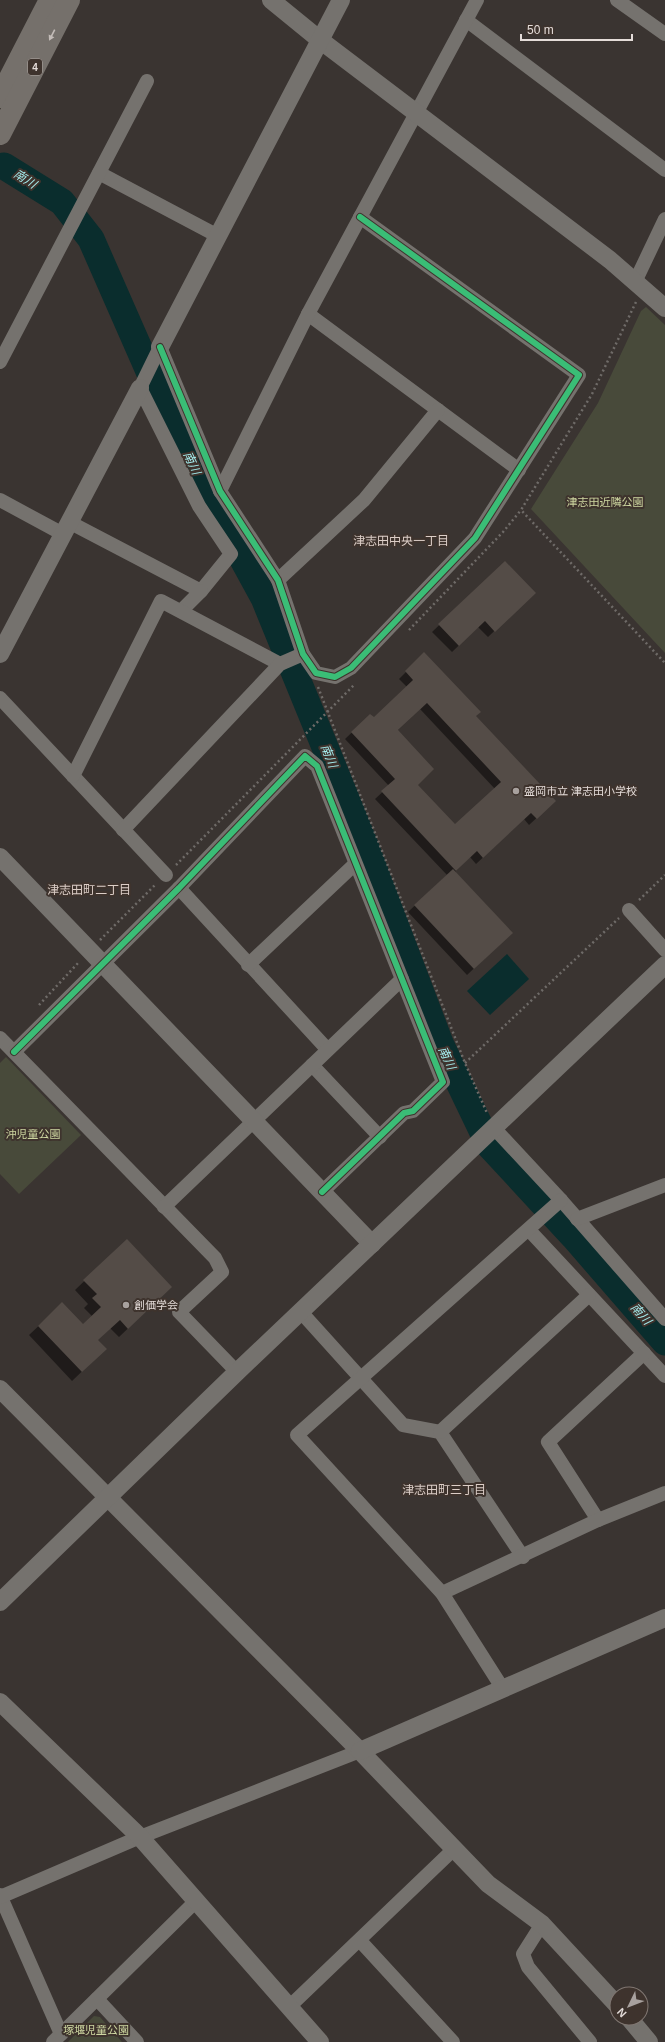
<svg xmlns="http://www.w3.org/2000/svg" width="665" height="2042" font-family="Helvetica,'Noto Sans JP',sans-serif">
<rect width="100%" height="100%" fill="#3a3431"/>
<g fill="#484a3a">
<path d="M646,307L665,325V653L531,509L598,403L641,311Z"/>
<path d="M6,1057L81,1135L19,1194L0,1174V1063Z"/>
<path d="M94,2016L100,2017L122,2042H68Z"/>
</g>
<path fill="#0a2d2d" d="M507,954L529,979L490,1015L467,991Z"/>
<g fill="#0007" fill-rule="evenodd">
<path d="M505,562L534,593L488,637L478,627L452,652L432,632Z"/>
<path d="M424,654L475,716L555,801L529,825L524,819L476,864L470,857L455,872L505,939L467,975L408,912L447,875L375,799L389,786L345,739L370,715L374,719L407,687L399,679ZM420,709L495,789L455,826L417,785L397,731Z"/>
<path d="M127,1240L162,1296L119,1337L110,1328L97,1340L96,1358L72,1381L29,1335L62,1304L83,1326L93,1317L84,1308L88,1304L75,1290Z"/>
</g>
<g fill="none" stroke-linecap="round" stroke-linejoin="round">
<path stroke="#0a2d2d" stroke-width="27" d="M4,166L62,202L91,239L156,387L199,479L264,598L365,845L440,1043L489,1145L574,1237L665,1342"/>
</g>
<g fill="#544c47" fill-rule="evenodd">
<path d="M505,561L536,593L495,632L485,621L459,646L438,624Z"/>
<path d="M424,652L481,712L476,716L556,801L537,819L531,813L483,858L477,851L456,871L381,791L395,779L351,732L370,714L374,717L413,680L405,671ZM427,703L501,782L455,824L418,785L434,769L398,730Z"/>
<path d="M453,869L513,933L474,969L414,905Z"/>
<path d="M127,1239L172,1287L128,1329L120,1320L98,1340L107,1349L82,1372L38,1326L62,1302L83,1324L101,1307L92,1298L97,1294L83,1280Z"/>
</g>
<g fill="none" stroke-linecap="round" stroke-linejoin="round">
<g stroke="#6f6b68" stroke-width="2.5" stroke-dasharray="2 3" stroke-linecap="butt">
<path d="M636,302L592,394L521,510L665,663"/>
<path d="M409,630L503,532L521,510"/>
<path d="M318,687L465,1063L487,1113"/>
<path d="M176,865L355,684"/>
<path d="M639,900L665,875"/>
<path d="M100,940L156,884"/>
<path d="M39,1005L79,962"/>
<path d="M465,1063L619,918"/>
</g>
<g stroke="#75726e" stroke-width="14">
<path d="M617,0L665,34"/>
<path d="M466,20L665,170"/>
<path d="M99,173L218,236"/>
<path d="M635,282L665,219"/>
<path d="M308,314L519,470"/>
<path d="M160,347L220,491L278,580L303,654L316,673L335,677L351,668L475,538L579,375L360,217"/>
<path d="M0,362L147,81"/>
<path d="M220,491L308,314L477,0"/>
<path d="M0,500L63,534"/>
<path d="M69,522L201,591L231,554L199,506L140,388L160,347"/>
<path d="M278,580L364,500L438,410"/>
<path d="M181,611L201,591"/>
<path d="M0,698L166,875"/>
<path d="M73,776L161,601L280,664"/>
<path d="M123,830L280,664L303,654"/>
<path d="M179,888L327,1049"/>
<path d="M629,910L665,950"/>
<path d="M248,965L355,864"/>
<path d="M0,1038L215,1258L222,1272L179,1312L237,1372"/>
<path d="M14,1052L179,888L305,756L317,766L443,1082L413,1111L404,1113L322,1192"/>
<path d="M312,1065L380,1137"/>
<path d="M494,1128L561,1200L665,1319"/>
<path d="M164,1207L402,979"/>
<path d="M577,1219L665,1185"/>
<path d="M529,1230L665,1376"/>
<path d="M301,1312L403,1425L440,1432L523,1557"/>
<path d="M440,1432L589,1295"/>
<path d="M598,1520L548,1442L644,1353"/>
<path d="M442,1593L598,1520L665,1493"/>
<path d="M503,1689L442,1593L297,1435L561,1200"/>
<path d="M0,1895L61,2034"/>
<path d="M0,1897L140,1837L360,1751"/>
<path d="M542,1924L523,1954L528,1967L590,2042"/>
<path d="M363,1944L453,2042"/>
<path d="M97,1999L137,2042"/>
<path d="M289,2007L454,1849"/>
<path d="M53,2042L196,1901"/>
</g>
<g stroke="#75726e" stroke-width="18">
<path d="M271,0L320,40L610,260L665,308"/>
<path d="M160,347L341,0"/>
<path d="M0,654L140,388"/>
<path d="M0,857L372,1244"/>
<path d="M0,1389L360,1751L488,1884L542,1924L617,2005"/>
<path d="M0,1602L237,1372L665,965"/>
<path d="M0,1702L140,1837L320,2042"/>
<path d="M360,1751L665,1618"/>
<path d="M629,2018L649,2042"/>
</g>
<g stroke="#75706b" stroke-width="22">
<path d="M0,97L50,0"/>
<path d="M0,134L69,0"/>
</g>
<defs>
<g id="cycleway">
<path d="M160,347L220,491L278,580L303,654L316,673L335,677L351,668L475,538L579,375L360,217"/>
<path d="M14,1052L179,888L305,756L317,766L443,1082L413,1111L404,1113L322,1192"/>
</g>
</defs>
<use href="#cycleway" stroke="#3e332d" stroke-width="8"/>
<use href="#cycleway" stroke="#3abd76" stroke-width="6"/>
</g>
<defs><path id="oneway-solid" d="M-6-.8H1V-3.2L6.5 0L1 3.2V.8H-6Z"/></defs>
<use fill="#c3bcb8" href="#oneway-solid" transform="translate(52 35) rotate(117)"/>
<g fill="#a8a19e" stroke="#3e332d" stroke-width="1.5">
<circle cx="516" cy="791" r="4"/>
<circle cx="126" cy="1305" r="4"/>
</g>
<g text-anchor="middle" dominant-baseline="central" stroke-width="4" stroke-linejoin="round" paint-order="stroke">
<rect fill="#3e332d" stroke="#b2a9a5" stroke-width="1" x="28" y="59" width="14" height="16" rx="3"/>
<g font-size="10" font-weight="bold" fill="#e4dcd9">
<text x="35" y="67">4</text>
</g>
<g font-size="11" fill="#ced7a1" stroke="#3e332d">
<text x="605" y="502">津志田近隣公園</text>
<text x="33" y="1134">沖児童公園</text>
<text x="96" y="2030">塚堰児童公園</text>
</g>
<g font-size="11" fill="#e4dcd9" stroke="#3e332d" text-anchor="start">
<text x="524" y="791">盛岡市立 津志田小学校</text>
<text x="134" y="1305">創価学会</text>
</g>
<g font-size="12" font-style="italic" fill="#a5eeef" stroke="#3e332d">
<text transform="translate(25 179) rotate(32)">南川</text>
<text transform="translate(192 463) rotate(65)">南川</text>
<text transform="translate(329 756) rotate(68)">南川</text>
<text transform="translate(447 1058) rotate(65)">南川</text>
<text transform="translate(641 1314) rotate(49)">南川</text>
</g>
<g font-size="12" fill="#dccec7" stroke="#3e332d">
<text x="401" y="541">津志田中央一丁目</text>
<text x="89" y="890">津志田町二丁目</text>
<text x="444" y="1490">津志田町三丁目</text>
</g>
</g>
<g transform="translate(629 2006) rotate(227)"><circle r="19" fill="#3e332d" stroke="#807772"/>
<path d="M0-3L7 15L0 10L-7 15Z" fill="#a8a19e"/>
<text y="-6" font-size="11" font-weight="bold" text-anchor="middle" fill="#e4dcd9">N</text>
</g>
<path d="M521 34v6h111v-6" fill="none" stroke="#e4dcd9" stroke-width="2"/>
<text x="527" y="34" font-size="12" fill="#e4dcd9" stroke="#3e332d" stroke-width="3" paint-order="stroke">50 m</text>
</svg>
